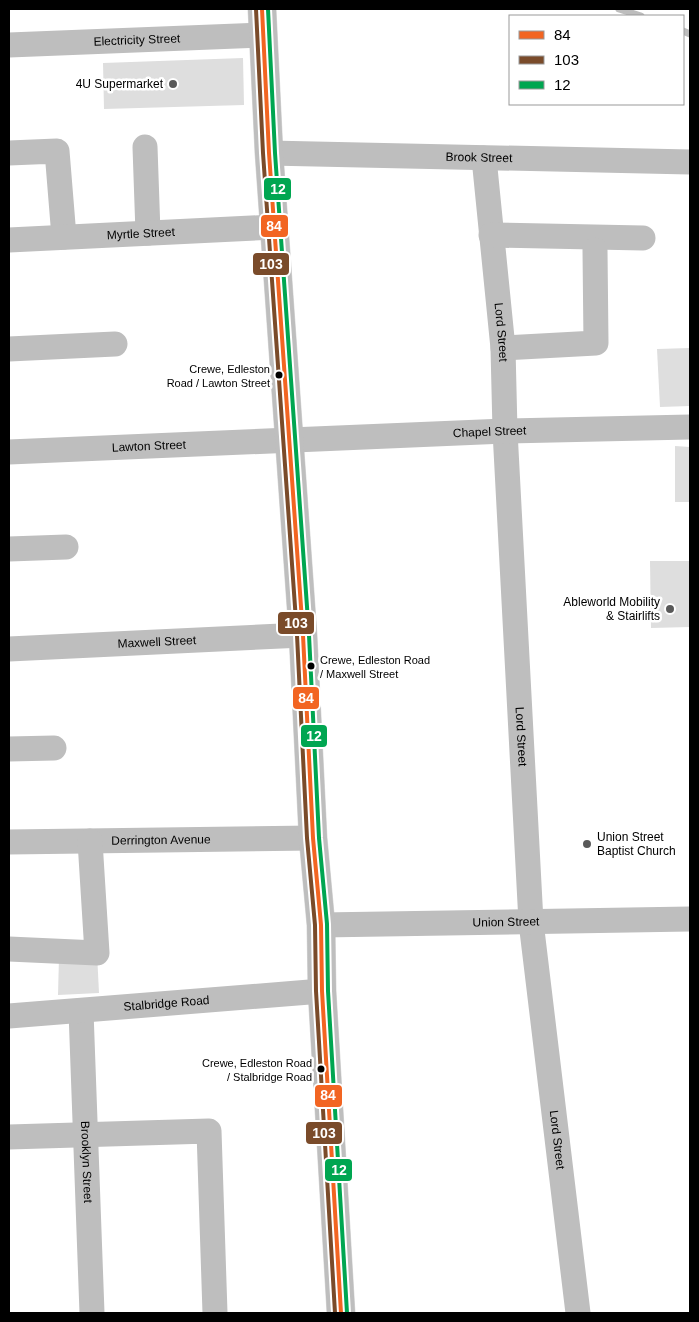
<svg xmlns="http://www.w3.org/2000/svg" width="699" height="1322" font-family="Helvetica,sans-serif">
<rect width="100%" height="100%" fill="#fff"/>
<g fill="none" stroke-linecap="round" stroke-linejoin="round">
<g stroke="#bdbdbd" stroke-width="7">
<path d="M619,9L641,16"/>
<path d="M683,31L690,34"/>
</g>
</g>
<g fill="#dedede">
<path d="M243,58L244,105L104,109L103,63Z"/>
<path d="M690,348V406L660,407L657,349Z"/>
<path d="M675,446L690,447V502H675Z"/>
<path d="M650,561H690V627L651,628Z"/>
<path d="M97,953L99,993L58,995L59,957Z"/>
</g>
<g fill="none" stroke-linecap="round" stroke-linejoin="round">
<defs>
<path id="major" d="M262,9L269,153L303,635L313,838L321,925L322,991L341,1313"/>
</defs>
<use href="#major" stroke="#dbdbdb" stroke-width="29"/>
<g stroke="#bebebe" stroke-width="25">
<path id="s1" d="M9,45L263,35"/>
<path d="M145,147L148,233"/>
<path d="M9,153L57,151L64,237"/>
<path id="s2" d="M269,153L690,162"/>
<path id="s3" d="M484,158L503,348L505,431L531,922L578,1313"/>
<path d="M491,235L643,238"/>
<path id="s4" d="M9,240L274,227"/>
<path d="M503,348L596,343L595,250"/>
<path d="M9,349L115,344"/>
<path id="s5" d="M9,452L505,431L690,427"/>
<path d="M9,549L66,547"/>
<path id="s6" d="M9,649L303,635"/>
<path d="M9,749L54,748"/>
<path id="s7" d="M9,842L313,838"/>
<path id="s8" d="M321,925L690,919"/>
<path d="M9,949L97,953L90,841"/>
<path id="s9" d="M81,1011L92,1313"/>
<path id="s10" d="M9,1016L322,991"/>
<path d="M9,1137L209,1131L215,1313"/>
</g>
<use href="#major" stroke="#bebebe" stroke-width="28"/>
<defs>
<path id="bus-1" d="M262,9L269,153L303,635L313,838L321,925L322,991L341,1313"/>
<path id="bus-2" d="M256,9L263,153L297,635L307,838L315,925L316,991L335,1313"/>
<path id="bus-3" d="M268,9L275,153L309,635L319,838L327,924L328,991L347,1313"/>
</defs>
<use href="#bus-1" stroke="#fff" stroke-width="8"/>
<use href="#bus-2" stroke="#fff" stroke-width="8"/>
<use href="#bus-3" stroke="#fff" stroke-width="8"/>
<use href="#bus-1" stroke="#f26522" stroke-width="4"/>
<use href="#bus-2" stroke="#7a4b2a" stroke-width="4"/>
<use href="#bus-3" stroke="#00a651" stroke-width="4"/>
</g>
<g fill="#595959" stroke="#fff" stroke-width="2">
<circle cx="173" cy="84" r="5"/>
<circle cx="670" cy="609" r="5"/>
<circle cx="587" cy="844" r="5"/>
</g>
<g fill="#000" stroke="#fff" stroke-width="2">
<circle cx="279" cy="375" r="4.5"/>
<circle cx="311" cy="666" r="4.5"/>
<circle cx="321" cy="1069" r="4.5"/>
</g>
<g text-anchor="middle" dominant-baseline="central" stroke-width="5" stroke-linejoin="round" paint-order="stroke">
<g font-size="11" fill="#000" stroke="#fff" text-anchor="end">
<text x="270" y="369">Crewe, Edleston<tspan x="270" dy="14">Road / Lawton Street</tspan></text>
<text x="320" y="660" text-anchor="start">Crewe, Edleston Road<tspan x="320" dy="14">/ Maxwell Street</tspan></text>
<text x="312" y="1063">Crewe, Edleston Road<tspan x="312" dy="14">/ Stalbridge Road</tspan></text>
</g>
<g font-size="12" fill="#000" stroke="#fff">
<text stroke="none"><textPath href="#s1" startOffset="128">Electricity Street</textPath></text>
<text stroke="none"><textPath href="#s2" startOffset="210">Brook Street</textPath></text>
<text stroke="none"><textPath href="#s4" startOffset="132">Myrtle Street</textPath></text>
<text stroke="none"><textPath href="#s3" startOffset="175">Lord Street</textPath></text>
<text stroke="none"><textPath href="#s5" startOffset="481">Chapel Street</textPath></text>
<text stroke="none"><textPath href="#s5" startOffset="140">Lawton Street</textPath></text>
<text stroke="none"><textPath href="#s6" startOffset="148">Maxwell Street</textPath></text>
<text stroke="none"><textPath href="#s3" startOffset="580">Lord Street</textPath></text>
<text stroke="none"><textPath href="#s7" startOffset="152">Derrington Avenue</textPath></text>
<text stroke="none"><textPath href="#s8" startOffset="185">Union Street</textPath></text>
<text stroke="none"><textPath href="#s10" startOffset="158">Stalbridge Road</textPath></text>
<text stroke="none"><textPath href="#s3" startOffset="985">Lord Street</textPath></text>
<text stroke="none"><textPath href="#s9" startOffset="151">Brooklyn Street</textPath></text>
</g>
<g font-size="12" fill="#000" stroke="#fff" text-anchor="end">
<text x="163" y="84">4U Supermarket</text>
<text x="660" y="602">Ableworld Mobility<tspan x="660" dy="14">&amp; Stairlifts</tspan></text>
<text x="597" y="837" text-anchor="start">Union Street<tspan x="597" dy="14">Baptist Church</tspan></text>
</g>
</g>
<g stroke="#fff" stroke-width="2">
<rect x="263" y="177" width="29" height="24" rx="5" fill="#00a651"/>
<rect x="260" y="214" width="29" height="24" rx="5" fill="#f26522"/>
<rect x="252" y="252" width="38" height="24" rx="5" fill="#7a4b2a"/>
<rect x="277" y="611" width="38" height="24" rx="5" fill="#7a4b2a"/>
<rect x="292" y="686" width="28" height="24" rx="5" fill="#f26522"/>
<rect x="300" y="724" width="28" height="24" rx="5" fill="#00a651"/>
<rect x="314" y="1084" width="29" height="24" rx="5" fill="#f26522"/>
<rect x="305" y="1121" width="38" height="24" rx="5" fill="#7a4b2a"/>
<rect x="324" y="1158" width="29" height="24" rx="5" fill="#00a651"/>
</g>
<g font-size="14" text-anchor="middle" font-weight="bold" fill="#fff">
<text x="278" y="194">12</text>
<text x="274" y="231">84</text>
<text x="271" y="269">103</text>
<text x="296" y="628">103</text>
<text x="306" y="703">84</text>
<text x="314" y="741">12</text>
<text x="328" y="1100">84</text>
<text x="324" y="1138">103</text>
<text x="339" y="1175">12</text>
</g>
<rect width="699" height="1322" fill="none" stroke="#000000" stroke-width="20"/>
<rect x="509" y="15" width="175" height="90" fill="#ffffff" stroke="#999999"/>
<rect x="519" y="31" width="25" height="8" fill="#f26522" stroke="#999999"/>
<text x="554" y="40" font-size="15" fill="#000000">84</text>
<rect x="519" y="56" width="25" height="8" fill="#7a4b2a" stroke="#999999"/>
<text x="554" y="65" font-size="15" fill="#000000">103</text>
<rect x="519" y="81" width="25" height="8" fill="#00a651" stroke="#999999"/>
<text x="554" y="90" font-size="15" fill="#000000">12</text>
</svg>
